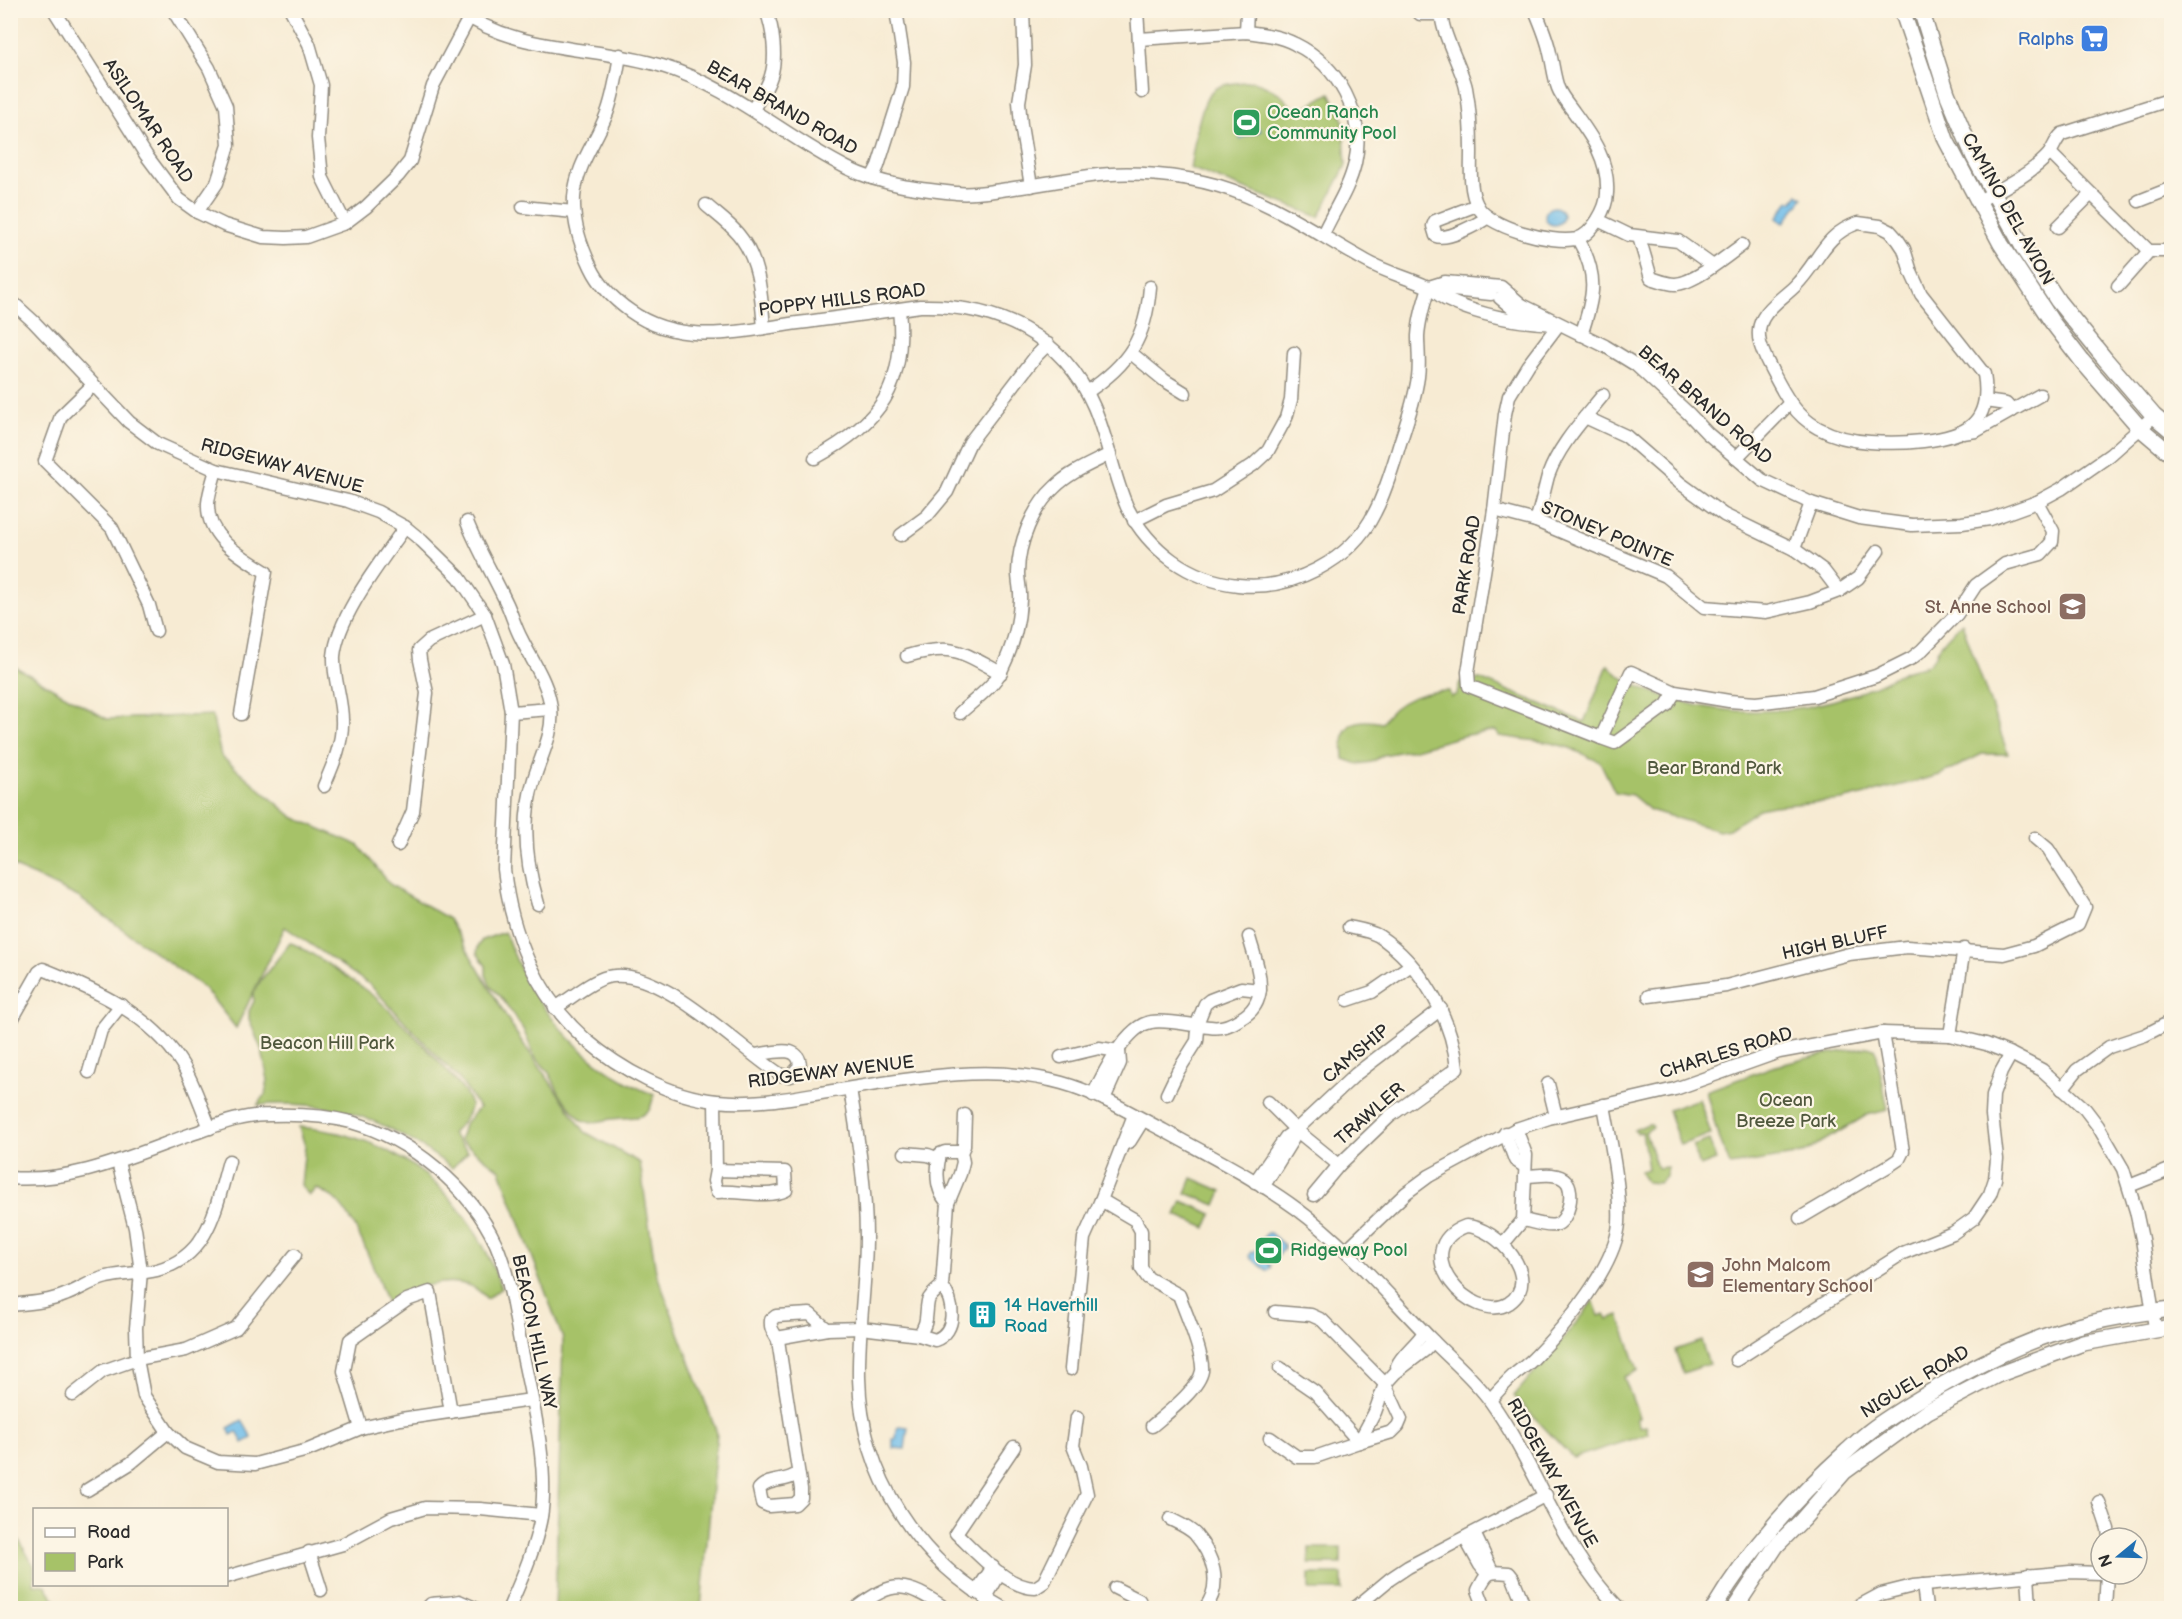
<svg xmlns="http://www.w3.org/2000/svg" width="2182" height="1619" font-family="'Balsamiq Sans',sans-serif">
<rect width="100%" height="100%" fill="#fcf5e5"/>
<filter id="ink" filterUnits="userSpaceOnUse"><feTurbulence type="fractalNoise" baseFrequency=".0167" numOctaves="2"/><feDisplacementMap in="SourceGraphic" scale="12" xChannelSelector="R" yChannelSelector="G"/><feConvolveMatrix kernelMatrix="1 2 1 2 8 2 1 2 1" color-interpolation-filters="sRGB"/></filter>
<filter id="wash" filterUnits="userSpaceOnUse"><feTurbulence type="fractalNoise" baseFrequency=".008" numOctaves="4" result="noise"/><feDisplacementMap in="SourceGraphic" scale="24" xChannelSelector="R" yChannelSelector="G"/><feGaussianBlur stdDeviation="1.35" result="paint"/><feColorMatrix in="noise" values="0 0 0 0 0 0 0 0 0 0 0 0 0 0 0 0 0 1.4 0 .05"/><feComposite in="paint" operator="in"/></filter>
<g filter="url(#wash)">
<rect width="100%" height="100%" fill="#f7ebd3"/>
<g fill="#a6c268" stroke="#68764a" stroke-width="1.5">
<path d="M1254,81L1279,93L1297,112L1330,93L1343,119L1346,165L1319,217L1190,168C1194,149 1199,97 1216,88C1227,82 1242,83 1254,81Z"/>
<path d="M1962,623L2008,754H1982L1940,775L1842,800L1773,806L1759,809L1729,829L1719,831L1650,810L1632,795L1615,792L1600,762L1570,748L1552,743L1499,736L1496,731L1466,735L1415,749L1383,755L1372,762L1358,764L1344,759C1344,752 1342,742 1344,735C1348,718 1369,720 1382,723C1395,700 1423,691 1449,691L1451,697L1457,694L1460,682L1480,679L1584,722L1608,665C1622,681 1639,687 1658,694C1722,718 1791,716 1855,694C1873,688 1889,679 1905,671C1912,668 1921,668 1927,665C1933,662 1935,655 1938,650C1943,640 1953,631 1962,623Z"/>
<path d="M10,664L107,719L212,715L221,756L293,817L358,845L391,885L449,919L516,1033L585,1132L640,1163L656,1272L717,1433L701,1608H555L563,1339L500,1170L460,1140L464,1124L479,1108L460,1080L370,985L285,927L236,1028L204,988L78,897L11,865Z"/>
<path d="M505,932C531,1006 581,1065 654,1095L650,1109L643,1115L636,1117L611,1119L591,1123L582,1120L573,1111L561,1096L548,1071L535,1057L523,1029L501,997L491,987L486,975V966L477,953L478,946L482,940Z"/>
<path d="M290,943C301,944 363,988 375,997C390,1010 469,1089 470,1103C471,1116 459,1125 452,1134L468,1152L452,1168C389,1121 338,1099 258,1105L265,1095L268,1080L262,1051L249,1019V1011L254,1001L253,994L261,980Z"/>
<path d="M1868,1047L1874,1049L1877,1055L1888,1110L1867,1115L1802,1154L1730,1165L1717,1132L1706,1091L1772,1067L1816,1056Z"/>
<path d="M1699,1099L1711,1134L1680,1145L1668,1110Z"/>
<path d="M1648,1124H1651L1653,1127L1645,1132L1657,1168L1667,1167L1666,1177L1659,1183L1646,1182L1640,1173V1171L1648,1169L1642,1132L1637,1133L1634,1130Z"/>
<path d="M299,1127C399,1135 470,1195 501,1288L487,1299C464,1269 413,1286 387,1303C376,1275 356,1215 332,1197C327,1194 321,1191 316,1188L309,1196L301,1185L305,1146Z"/>
<path d="M1709,1140L1716,1160L1700,1166L1693,1146Z"/>
<path d="M1192,1178L1222,1191L1216,1205L1186,1193Z"/>
<path d="M1182,1201L1212,1214L1206,1228L1176,1215Z"/>
<path d="M1593,1300L1599,1316L1605,1314L1608,1319L1619,1315L1638,1370L1624,1377L1639,1417L1636,1419L1640,1427L1646,1426L1648,1434L1573,1458L1514,1396L1583,1315Z"/>
<path d="M1701,1341L1709,1364L1683,1373L1675,1350Z"/>
<path d="M11,1526L34,1566V1584L45,1585L61,1608H11Z"/>
<rect x="1309" y="1548" width="32" height="16"/>
<rect x="1309" y="1574" width="33" height="16"/>
</g>
<g fill="#70bdea" stroke="#4e748a" stroke-width="1.5">
<path d="M1249,113L1261,131L1240,139L1237,114Z"/>
<path d="M1798,194L1803,198L1784,223L1777,218L1789,201L1792,202Z"/>
<circle cx="1554" cy="216" r="9"/>
<path d="M1267,1233H1270L1284,1245V1249L1269,1265L1271,1267L1268,1271L1250,1258L1249,1255L1251,1252L1253,1253L1264,1240L1263,1238Z"/>
<path d="M242,1420L252,1438L243,1443L237,1432L231,1435L228,1428Z"/>
<path d="M899,1426L908,1427L905,1449L893,1448V1439H896L897,1429Z"/>
</g>
</g>
<g filter="url(#ink)">
<g fill="none" stroke-linecap="round" stroke-linejoin="round">
<defs>
<g id="minor">
<path d="M54,10L146,155L179,199L197,212L224,225L263,237L286,238L306,237L345,223L366,207L398,176L410,161L433,86L469,18"/>
<path d="M173,10L209,68L226,106L229,145L217,183L197,212"/>
<path d="M291,10L309,44L321,85L318,138L322,177L345,223"/>
<path d="M458,10C518,54 594,45 662,66C732,87 783,136 847,168C881,185 919,189 956,193C974,195 991,191 1008,189C1036,185 1063,180 1090,176C1129,170 1181,175 1219,186C1273,202 1317,234 1366,261C1385,272 1406,277 1426,286C1433,289 1438,295 1445,299C1482,317 1519,323 1559,324"/>
<path d="M1023,10L1025,65L1019,102L1021,125L1031,186"/>
<path d="M1137,10L1142,92"/>
<path d="M1416,10L1420,14H1441"/>
<path d="M1442,10C1438,27 1462,68 1466,88C1470,109 1471,129 1471,151C1471,168 1469,189 1477,205C1488,228 1552,244 1576,239C1592,235 1607,208 1607,193C1609,160 1592,137 1573,111C1568,104 1561,96 1558,88C1554,77 1553,65 1550,53C1547,38 1541,24 1535,10"/>
<path d="M1246,32L1247,10"/>
<path d="M1139,39L1246,32C1263,34 1280,36 1295,44C1338,65 1366,115 1355,163C1349,189 1334,210 1323,234"/>
<path d="M620,55C617,74 614,94 607,113C596,143 577,163 574,197C573,223 580,244 591,267C600,286 613,299 630,311C680,347 741,331 798,323C838,318 879,312 920,306C996,304 1063,335 1094,407C1108,440 1113,475 1127,507C1149,550 1189,580 1238,585C1291,591 1351,561 1375,512C1386,491 1393,466 1400,443C1407,422 1415,399 1418,377C1420,363 1418,350 1418,336C1419,319 1424,303 1429,287"/>
<path d="M753,109C759,99 768,87 771,76C777,57 773,28 766,10"/>
<path d="M2050,153L2149,251H2172"/>
<path d="M872,178L878,166L903,87L904,62L896,10"/>
<path d="M2139,201L2172,188"/>
<path d="M1977,202C1999,190 2033,173 2049,154C2054,148 2055,140 2062,134L2172,99"/>
<path d="M706,205C716,214 729,223 738,234C760,260 761,295 764,328"/>
<path d="M1477,205L1435,221L1433,226L1436,236C1447,241 1478,224 1488,217"/>
<path d="M523,207L574,212"/>
<path d="M1598,220L1629,235L1678,241L1713,266"/>
<path d="M1858,223L1880,226L1890,231L1898,240L1904,249L1911,272L1921,294L1984,374C1987,392 1987,412 1972,425C1952,443 1896,444 1870,442C1853,441 1833,436 1818,428C1794,415 1783,392 1771,369C1763,353 1753,335 1763,318C1771,304 1784,297 1795,286C1820,261 1823,235 1858,223Z"/>
<path d="M2058,227L2091,194"/>
<path d="M1639,237L1651,278C1658,280 1667,284 1675,284C1693,284 1727,256 1742,245"/>
<path d="M1578,239C1599,275 1594,297 1581,335"/>
<path d="M2118,286L2149,251"/>
<path d="M1429,287L1445,282L1501,287L1522,305L1605,346L1636,365L1688,413L1707,433L1762,480L1811,503L1859,518L1912,525L1962,523L1990,519L2037,502L2061,489L2110,455L2154,416"/>
<path d="M1433,288L1491,294"/>
<path d="M1500,298L1518,313L1535,316"/>
<path d="M10,300L34,322L129,422L158,444L216,470L348,501L378,512L405,527L422,541L459,577L485,615L503,664L511,712L504,869C511,934 536,995 585,1039C620,1069 670,1097 717,1101C754,1105 791,1098 827,1092C902,1080 988,1062 1062,1083C1098,1093 1130,1113 1163,1130C1208,1155 1255,1178 1297,1209C1346,1245 1387,1294 1430,1338C1449,1358 1475,1379 1491,1402C1538,1468 1561,1550 1619,1608"/>
<path d="M1559,324L1528,365L1509,396L1505,414L1494,510L1468,672L1469,686L1601,738"/>
<path d="M1131,353L1164,380L1185,393"/>
<path d="M93,385L61,416L45,461L112,528L149,605L156,631"/>
<path d="M1087,392C1129,364 1146,338 1150,287"/>
<path d="M1985,401L2006,404L2012,411"/>
<path d="M1585,417L1626,436L1680,483L1724,515L1794,549L1823,570L1839,591"/>
<path d="M1963,433L1976,431L2040,395"/>
<path d="M815,458C880,423 907,386 899,309"/>
<path d="M1736,458L1789,404"/>
<path d="M216,470C213,481 209,492 208,503C206,538 241,556 266,572L241,714"/>
<path d="M1494,510L1536,521L1666,576L1704,607L1766,612L1810,602L1839,591L1858,578L1878,551"/>
<path d="M1134,521L1166,505L1213,491L1253,465L1268,451L1286,418L1291,400L1294,353"/>
<path d="M1536,521C1541,506 1544,491 1548,476C1559,445 1583,420 1603,395"/>
<path d="M467,522C478,550 494,576 507,604C512,615 515,627 521,638C532,661 548,682 551,708C554,734 541,755 534,779C521,820 526,864 538,904"/>
<path d="M901,535L927,516L947,492L970,442L1036,356L1048,344"/>
<path d="M1794,549L1811,503"/>
<path d="M907,656C954,643 959,651 1001,673"/>
<path d="M1675,692L1667,705L1615,743L1601,738L1631,672L1675,692L1729,701L1756,703L1814,696L1876,676L1912,658L1922,650L1957,614L1976,585L2005,564L2041,554L2052,542L2053,531L2037,502"/>
<path d="M511,712L551,709"/>
<path d="M960,713C973,701 993,687 1001,671C1012,649 1019,624 1020,600C1021,591 1018,582 1018,573C1018,543 1033,507 1055,487C1070,472 1091,464 1110,454"/>
<path d="M324,786C333,765 343,743 342,720C342,699 333,677 334,656C338,615 381,562 405,527"/>
<path d="M398,845L413,811L427,693L420,660L419,650L429,641L485,615"/>
<path d="M1649,996L1726,986L1849,954L1907,947L2004,954L2034,946L2078,924L2085,907L2048,849L2035,838"/>
<path d="M1348,1000L1372,992L1411,965"/>
<path d="M555,1008C570,999 591,981 607,977C659,964 738,1048 781,1075L791,1076L800,1066C800,1043 770,1053 756,1055"/>
<path d="M10,1023L39,972L43,969C95,990 151,1014 182,1064C194,1083 201,1107 210,1128"/>
<path d="M1950,1035L1964,949"/>
<path d="M1061,1057L1099,1048L1119,1051"/>
<path d="M89,1072L101,1030L121,1005"/>
<path d="M1548,1084L1556,1116"/>
<path d="M850,1089C858,1138 866,1188 866,1237C866,1284 858,1331 859,1378C861,1476 918,1562 1003,1608"/>
<path d="M2062,1089L2077,1070L2109,1047L2145,1035L2172,1021"/>
<path d="M1167,1094L1178,1071L1197,1041L1199,1019L1205,1004L1210,1000L1241,988L1260,990"/>
<path d="M1093,1095C1103,1074 1126,1026 1151,1022C1166,1019 1194,1026 1210,1027C1221,1029 1231,1025 1240,1019C1273,1001 1257,966 1249,937"/>
<path d="M1104,1099L1120,1063L1119,1051"/>
<path d="M715,1101L716,1170L714,1181L717,1192C738,1190 767,1199 786,1190L785,1172L716,1170"/>
<path d="M1268,1102L1296,1130L1339,1165"/>
<path d="M1134,1115L1101,1200L1135,1220L1141,1231V1268L1148,1278L1179,1295C1185,1311 1204,1355 1202,1371C1199,1389 1166,1414 1152,1426"/>
<path d="M1505,1133L1515,1160L1524,1166"/>
<path d="M1124,1144L1130,1141L1143,1120"/>
<path d="M961,1152L964,1146L965,1115"/>
<path d="M905,1153L928,1155L939,1159"/>
<path d="M118,1162L135,1228L141,1272L136,1328L137,1359L144,1396L168,1432L185,1448L218,1462L255,1464L308,1450L361,1428L401,1419L531,1400"/>
<path d="M10,1178C73,1183 131,1156 189,1135C215,1126 240,1115 269,1115C297,1114 324,1115 351,1122C411,1139 470,1187 496,1244C511,1279 515,1320 523,1356C533,1405 549,1468 541,1517C535,1549 522,1578 509,1608"/>
<path d="M1255,1182L1286,1137L1296,1130L1356,1074L1441,1009"/>
<path d="M2129,1186L2172,1169"/>
<path d="M1263,1187L1294,1137"/>
<path d="M1314,1195L1339,1165L1390,1116L1457,1068C1452,1018 1421,964 1379,936C1371,931 1358,929 1349,927"/>
<path d="M1800,1218L1890,1165L1899,1159L1903,1151L1883,1033"/>
<path d="M1523,1220C1533,1222 1546,1227 1555,1225C1569,1222 1575,1190 1566,1181C1557,1171 1537,1176 1525,1176"/>
<path d="M1466,1226C1497,1227 1544,1279 1509,1303C1473,1326 1404,1249 1466,1226Z"/>
<path d="M1503,1244L1523,1220L1526,1155L1516,1129"/>
<path d="M1345,1251L1406,1193L1429,1176L1516,1129L1549,1118L1675,1089L1779,1052L1883,1033L1950,1035L1986,1044L2011,1054L2042,1070L2085,1109L2098,1126L2123,1169L2136,1211L2142,1239L2155,1328"/>
<path d="M10,1305C29,1303 48,1302 65,1295C79,1290 92,1280 107,1277C124,1273 141,1274 157,1270C210,1256 216,1206 229,1161"/>
<path d="M1275,1312L1311,1315L1322,1320L1385,1384L1401,1419L1398,1426L1392,1432L1359,1442L1315,1392L1280,1368"/>
<path d="M919,1335L935,1340C958,1332 954,1301 942,1286"/>
<path d="M777,1338L827,1329L861,1328L919,1335C929,1321 925,1316 928,1301C930,1295 937,1290 942,1286L948,1203L960,1174L963,1162L961,1152H945L940,1154C936,1171 935,1190 948,1203"/>
<path d="M1736,1360L1903,1253L1953,1233L1974,1218L1990,1194L1995,1179L1997,1159L1992,1115L1993,1095L2001,1072L2011,1054"/>
<path d="M1397,1366C1402,1354 1417,1344 1424,1332"/>
<path d="M1071,1369L1084,1238L1101,1200"/>
<path d="M73,1395L103,1371L137,1359L186,1350L236,1328L295,1255"/>
<path d="M1490,1400C1498,1391 1506,1382 1515,1374C1522,1368 1530,1363 1536,1356C1566,1326 1616,1265 1619,1223C1621,1189 1610,1139 1604,1105"/>
<path d="M361,1428L344,1371L350,1340L407,1300L430,1292L451,1412"/>
<path d="M1270,1438L1297,1457H1315L1359,1442L1375,1412L1385,1384L1395,1373L1425,1350L1433,1341"/>
<path d="M1014,1447L956,1533C975,1551 1007,1588 1035,1588L1044,1582L1087,1494L1081,1466L1073,1446L1077,1417"/>
<path d="M798,1473C787,1483 770,1477 759,1489L762,1503L769,1506L795,1504L801,1498V1489L780,1353C779,1349 779,1342 777,1338C773,1331 770,1329 771,1320L776,1316L810,1314L827,1329"/>
<path d="M87,1490L131,1463L168,1432"/>
<path d="M2099,1502L2108,1529L2109,1538"/>
<path d="M1170,1519C1178,1523 1188,1527 1195,1534C1213,1555 1223,1585 1205,1608"/>
<path d="M1474,1533L1492,1571"/>
<path d="M1465,1538L1480,1565L1487,1574"/>
<path d="M309,1552L321,1590"/>
<path d="M2028,1575L2030,1608"/>
<path d="M226,1577L343,1544L391,1518L425,1508L480,1509L541,1515"/>
<path d="M1923,1585L1926,1608"/>
<path d="M1115,1588L1139,1600L1143,1608"/>
<path d="M976,1592L993,1567"/>
<path d="M985,1599L1000,1573"/>
<path d="M427,1608L431,1604C441,1602 450,1604 459,1601L475,1608"/>
<path d="M856,1608C895,1579 905,1582 945,1608"/>
<path d="M1355,1608L1390,1579L1408,1567L1546,1495"/>
<path d="M1485,1608L1478,1590C1488,1571 1488,1571 1509,1573L1513,1578L1525,1608"/>
<path d="M1855,1608L1881,1594L1913,1586L2070,1572L2101,1573"/>
<path d="M2105,1608L2107,1574"/>
</g>
<g id="major">
<path d="M1902,10L1946,140L2001,244L2052,322L2082,361L2140,428L2172,455"/>
<path d="M1921,10L1947,93L1974,157L2025,251L2058,301L2105,359L2154,416L2172,431"/>
<path d="M1714,1608C1749,1549 1795,1498 1846,1452C1854,1445 1862,1437 1870,1431C1892,1414 1916,1401 1939,1387C1985,1360 2035,1336 2086,1324C2114,1317 2143,1312 2172,1309"/>
<path d="M1735,1608L1776,1546L1802,1520L1844,1472L1928,1411L1997,1375L2083,1343L2172,1327"/>
</g>
</defs>
<use href="#minor" stroke="#918b7f" stroke-width="15"/>
<use href="#major" stroke="#918b7f" stroke-width="18"/>
<use href="#minor" stroke="#fff" stroke-width="12"/>
<use href="#major" stroke="#fff" stroke-width="15"/>
</g>
</g>
<defs>
<symbol id="supermarket-square" viewBox="-11 -11 22 22"><rect x="-9" y="-9" width="18" height="18" rx="4" fill="#3f7fe0" stroke="#fcf5e5"/><path d="M-6-5.5h2.5l.6 2H6L4.5 2H-2.5L-4.4-4H-6ZM-1.5 3.2a1.3 1.3 0 1 0 .1 0ZM3 3.2a1.3 1.3 0 1 0 .1 0Z" fill="#fff"/></symbol>
<symbol id="stadium-square" viewBox="-11 -11 22 22"><rect x="-9" y="-9" width="18" height="18" rx="4" fill="#2e9e5b" stroke="#fcf5e5"/><path d="M0-5a6.5 5 0 1 0 0 10a6.5 5 0 1 0 0-10ZM-3.5-1.8h7v3.6h-7Z" fill="#fff"/></symbol>
<symbol id="school-square" viewBox="-11 -11 22 22"><rect x="-9" y="-9" width="18" height="18" rx="4" fill="#8d6e63" stroke="#fcf5e5"/><path d="M0-5L7-2L0 1L-7-2ZM-4 1L0 2.5L4 1V4Q0 6-4 4Z" fill="#fff"/></symbol>
<symbol id="building-square" viewBox="-11 -11 22 22"><rect x="-9" y="-9" width="18" height="18" rx="4" fill="#0f9aa8" stroke="#fcf5e5"/><path d="M-4-6H4V6H1V3H-1V6H-4ZM-2.5-4.3h1.7v1.8h-1.7ZM.8-4.3h1.7v1.8H.8ZM-2.5-1h1.7V.8h-1.7ZM.8-1h1.7V.8H.8Z" fill="#fff"/></symbol>
</defs>
<g fill-rule="evenodd">
<use href="#supermarket-square" x="2078" y="22" width="33" height="33"/>
<use href="#stadium-square" x="1230" y="106" width="33" height="33"/>
<use href="#school-square" x="2056" y="590" width="33" height="33"/>
<use href="#stadium-square" x="1252" y="1234" width="33" height="33"/>
<use href="#school-square" x="1684" y="1258" width="33" height="33"/>
<use href="#building-square" x="966" y="1298" width="33" height="33"/>
</g>
<g text-anchor="middle" dominant-baseline="central" stroke-width="4.5" stroke-linejoin="round" paint-order="stroke">
<g font-size="18" fill="#366cbe" stroke="#fcf5e5" text-anchor="end">
<text x="2074" y="39">Ralphs</text>
</g>
<g font-size="18" fill="#2b2b2b" stroke="#fcf5e5">
<text transform="translate(782 108) rotate(30)">BEAR BRAND ROAD</text>
<text transform="translate(148 121) rotate(56)">ASILOMAR ROAD</text>
<text transform="translate(2008 209) rotate(61)">CAMINO DEL AVION</text>
<text transform="translate(842 300) rotate(-7)">POPPY HILLS ROAD</text>
<text transform="translate(1705 405) rotate(41)">BEAR BRAND ROAD</text>
<text transform="translate(282 466) rotate(15)">RIDGEWAY AVENUE</text>
<text transform="translate(1607 534) rotate(23)">STONEY POINTE</text>
<text transform="translate(1467 565) rotate(-81)">PARK ROAD</text>
<text transform="translate(1835 943) rotate(-12)">HIGH BLUFF</text>
<text transform="translate(1726 1053) rotate(-17)">CHARLES ROAD</text>
<text transform="translate(1356 1054) rotate(-40)">CAMSHIP</text>
<text transform="translate(831 1072) rotate(-7)">RIDGEWAY AVENUE</text>
<text transform="translate(1370 1114) rotate(-41)">TRAWLER</text>
<text transform="translate(534 1332) rotate(78)">BEACON HILL WAY</text>
<text transform="translate(1915 1382) rotate(-31)">NIGUEL ROAD</text>
<text transform="translate(1552 1473) rotate(61)">RIDGEWAY AVENUE</text>
</g>
<g font-size="18" fill="#27864d" stroke="#fcf5e5" text-anchor="start">
<text x="1267" y="112">Ocean Ranch<tspan x="1267" dy="21">Community Pool</tspan></text>
<text x="1290" y="1250">Ridgeway Pool</text>
</g>
<g font-size="18" fill="#785e54" stroke="#fcf5e5" text-anchor="end">
<text x="2051" y="607">St. Anne School</text>
<text x="1722" y="1265" text-anchor="start">John Malcom<tspan x="1722" dy="21">Elementary School</tspan></text>
</g>
<g font-size="18" fill="#50583d" stroke="#fcf5e5">
<text x="1714" y="768">Bear Brand Park</text>
<text x="327" y="1043">Beacon Hill Park</text>
<text x="1786" y="1100">Ocean<tspan x="1786" dy="21">Breeze Park</tspan></text>
</g>
<g font-size="18" fill="#0d838f" stroke="#fcf5e5" text-anchor="start">
<text x="1004" y="1305">14 Haverhill<tspan x="1004" dy="21">Road</tspan></text>
</g>
</g>
<rect width="2182" height="1619" fill="none" stroke="#fcf5e5" stroke-width="36"/>
<rect x="33" y="1508" width="195" height="78" fill="#fcf5e5" stroke="#a8a49b" stroke-width="1.5"/>
<rect x="45" y="1528" width="30" height="9" fill="#ffffff" stroke="#a8a49b" stroke-width="1.5"/>
<text x="87" y="1538" font-size="18" fill="#2b2b2b">Road</text>
<rect x="45" y="1553" width="30" height="18" fill="#a6c268" stroke="#a8a49b" stroke-width="1.5"/>
<text x="87" y="1568" font-size="18" fill="#2b2b2b">Park</text>
<g transform="translate(2119 1556) rotate(251)"><circle r="28" fill="#fcf5e5" stroke="#a8a49b" stroke-width="1.5"/>
<path d="M0-4.5L10 22L0 15L-10 22Z" fill="#1f6fb2"/>
<text y="-9" font-size="16" font-weight="bold" text-anchor="middle" fill="#2b2b2b">N</text>
</g>
</svg>
